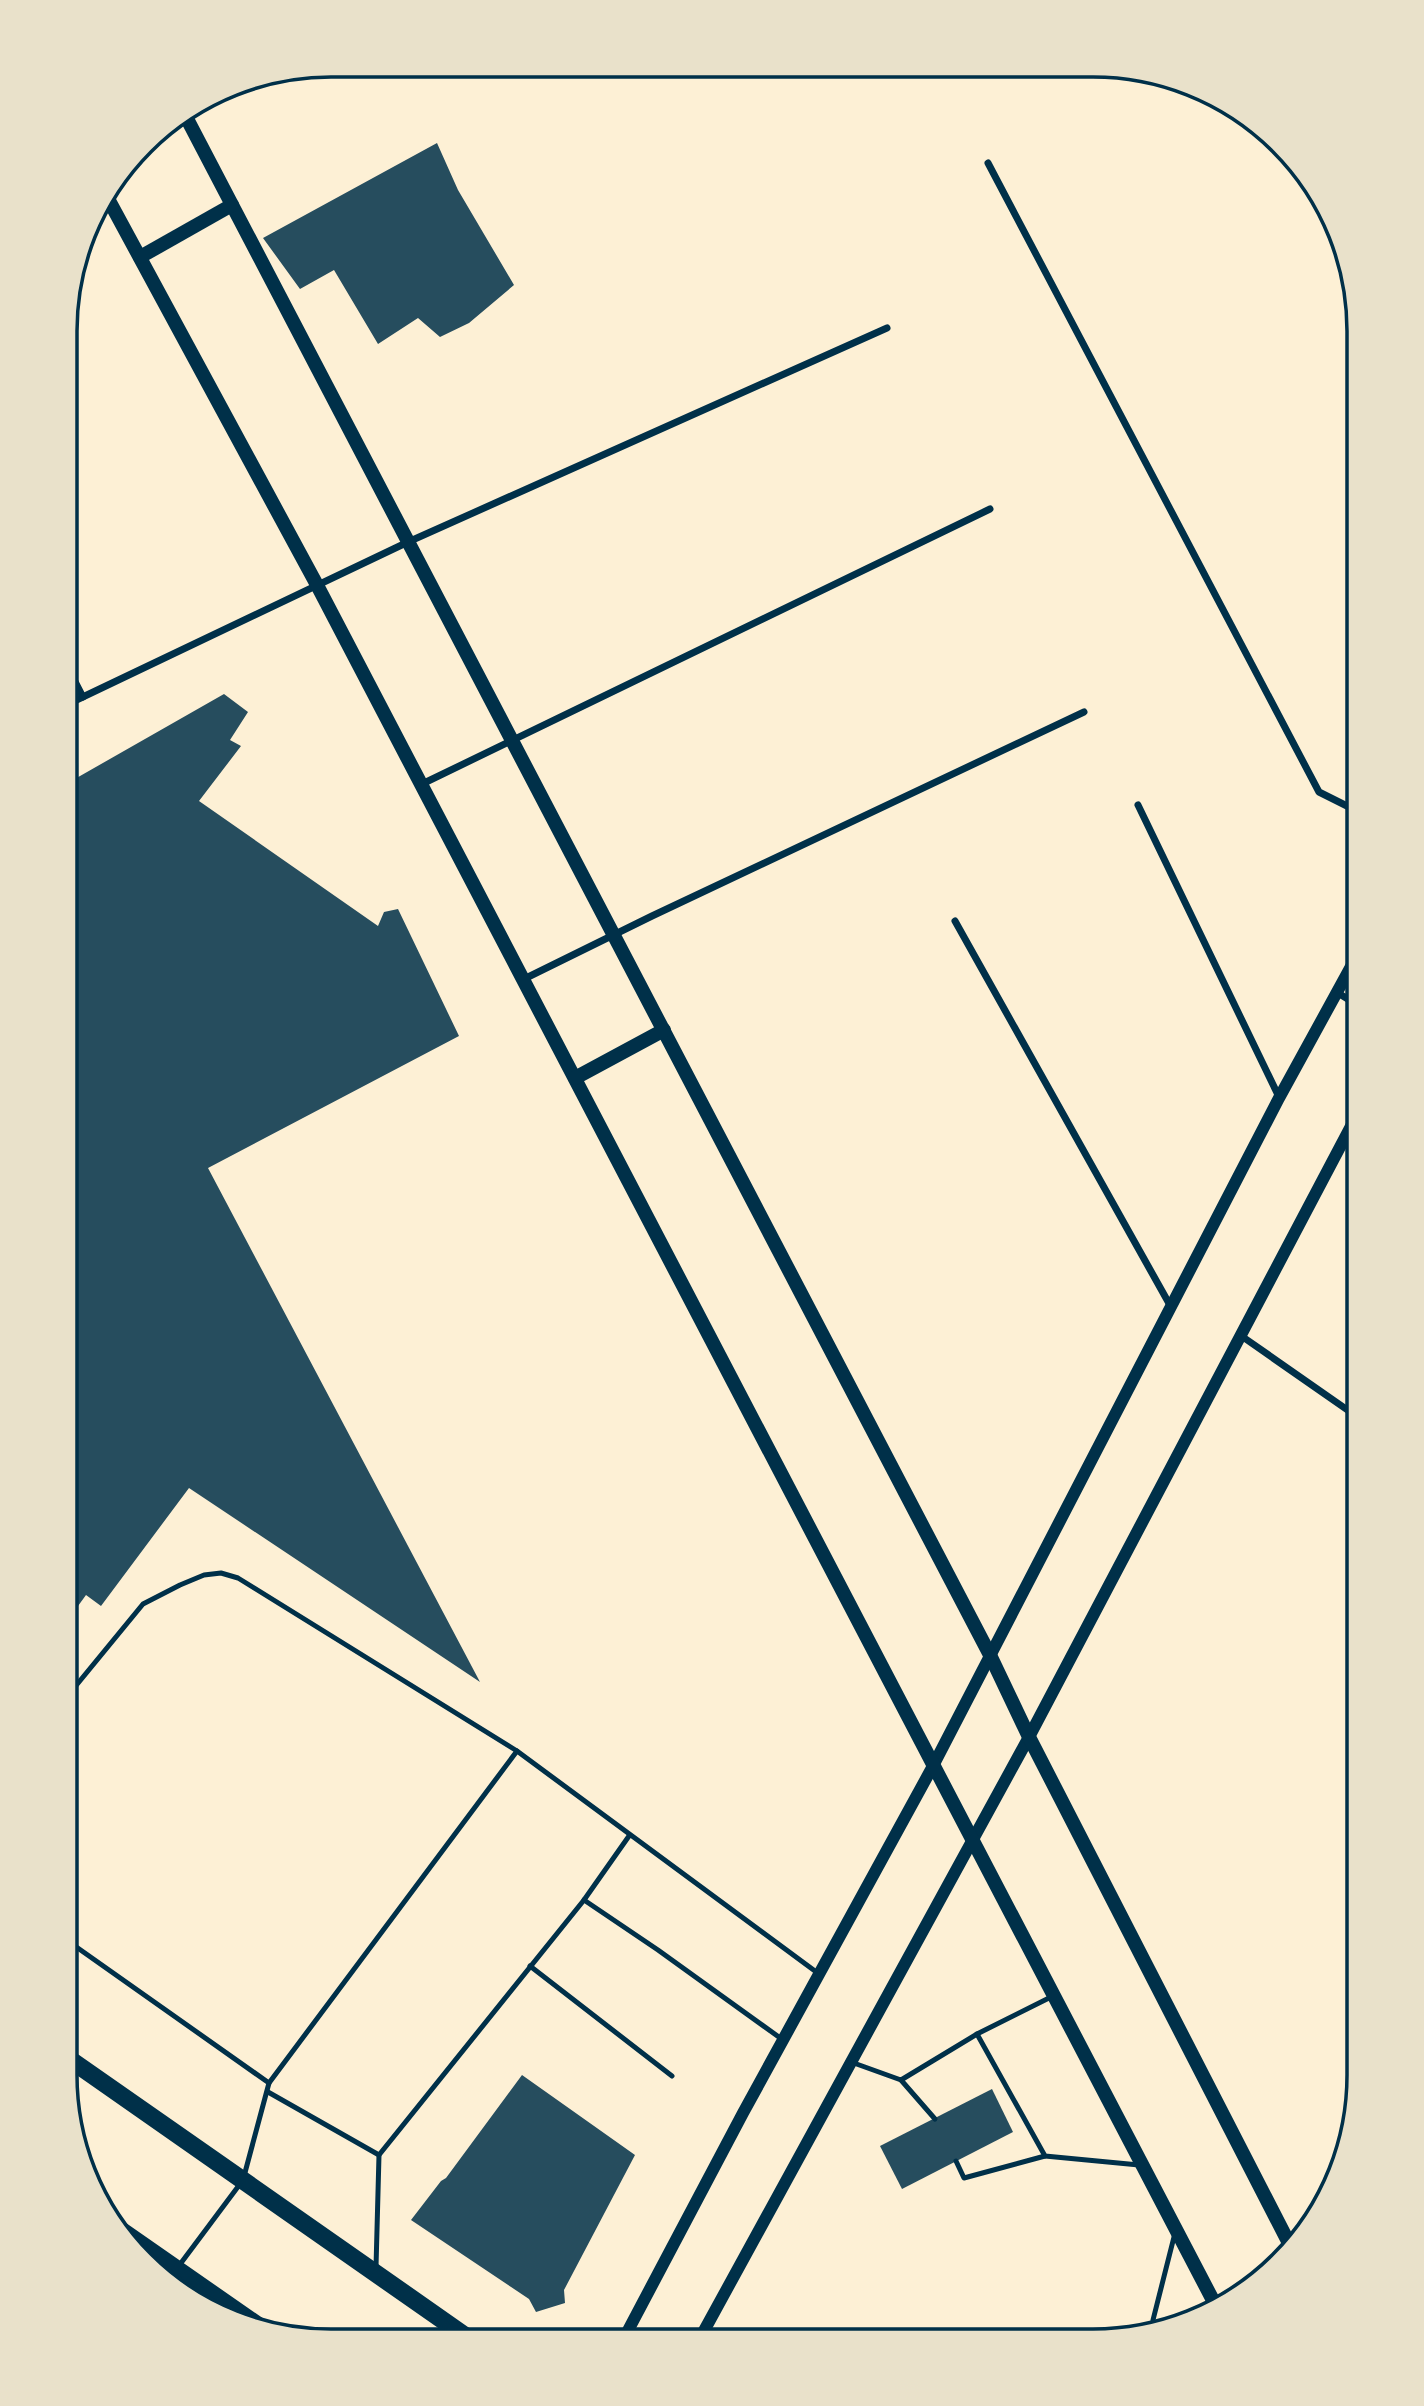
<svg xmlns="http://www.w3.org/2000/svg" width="1424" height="2406" font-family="'Work Sans',sans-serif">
<rect width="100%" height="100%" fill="#fdf0d5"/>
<g fill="#264d5e">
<path d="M437,143L458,190L514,285L469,323L440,337L418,318L378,344L334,270L300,289L263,238Z"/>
<path d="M224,694L248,712L230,740L241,746L199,801L378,926L384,912L398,909L459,1036L208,1168L480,1682L189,1488L101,1606L86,1595L65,1624L66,784Z"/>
<path d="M522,2075L635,2155L564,2290L565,2303L536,2312L529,2299L411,2220L441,2181L446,2178Z"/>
<path d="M992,2089L1013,2132L902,2189L880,2146Z"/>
</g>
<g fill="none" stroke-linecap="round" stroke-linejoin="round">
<g stroke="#003049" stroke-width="5">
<path d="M65,1699L143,1604L180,1585L204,1575L221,1573L238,1578L517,1751L819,1974"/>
<path d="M584,1900L658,1950L783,2040"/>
<path d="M65,1939L269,2083L243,2180L178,2267"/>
<path d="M530,1966L672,2076"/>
<path d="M977,2034L1045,2156L1139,2165"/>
<path d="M851,2062L901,2080L977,2034L1051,1997"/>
<path d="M901,2080L935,2119"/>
<path d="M269,2083L517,1751"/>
<path d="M268,2092L379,2155"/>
<path d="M956,2161L964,2178L1045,2156"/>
<path d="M376,2267L379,2155L584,1900L629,1836"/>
<path d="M1153,2329V2320L1175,2233"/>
</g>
<g stroke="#003049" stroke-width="7">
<path d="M209,98L237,83"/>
<path d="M988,163L1319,792L1359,812"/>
<path d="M67,666L83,697"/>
<path d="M66,705L408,542L887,328"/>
<path d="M422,784L990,509"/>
<path d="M1138,805L1279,1097"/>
<path d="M955,921L1171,1307"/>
<path d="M524,979L652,916L1084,712"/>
<path d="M1338,993L1359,1006"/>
<path d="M1240,1335L1359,1418"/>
</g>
<g stroke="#003049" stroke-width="12">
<path d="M623,2340L743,2113L933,1766L1279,1098L1359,952"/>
<path d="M699,2340L1029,1737L1359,1111"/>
</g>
<g stroke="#003049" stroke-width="14">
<path d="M184,113L990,1655L1029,1737L1292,2249"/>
<path d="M106,195L317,585L1217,2308"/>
<path d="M140,257L232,205"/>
<path d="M575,1078L664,1030"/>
</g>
<g stroke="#003049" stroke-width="18">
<path d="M65,2056L471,2340"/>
<path d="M113,2225L264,2330"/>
</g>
</g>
<path d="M0 0H1424V2406H0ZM331 77H1093A254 254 0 0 1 1347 331V2075A254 254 0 0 1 1093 2329H331A254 254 0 0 1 77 2075V331A254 254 0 0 1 331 77Z" fill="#e9e1ca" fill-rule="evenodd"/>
<path fill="none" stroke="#003049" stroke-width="3.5" d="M331 77H1093A254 254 0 0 1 1347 331V2075A254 254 0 0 1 1093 2329H331A254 254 0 0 1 77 2075V331A254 254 0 0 1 331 77Z"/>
</svg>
